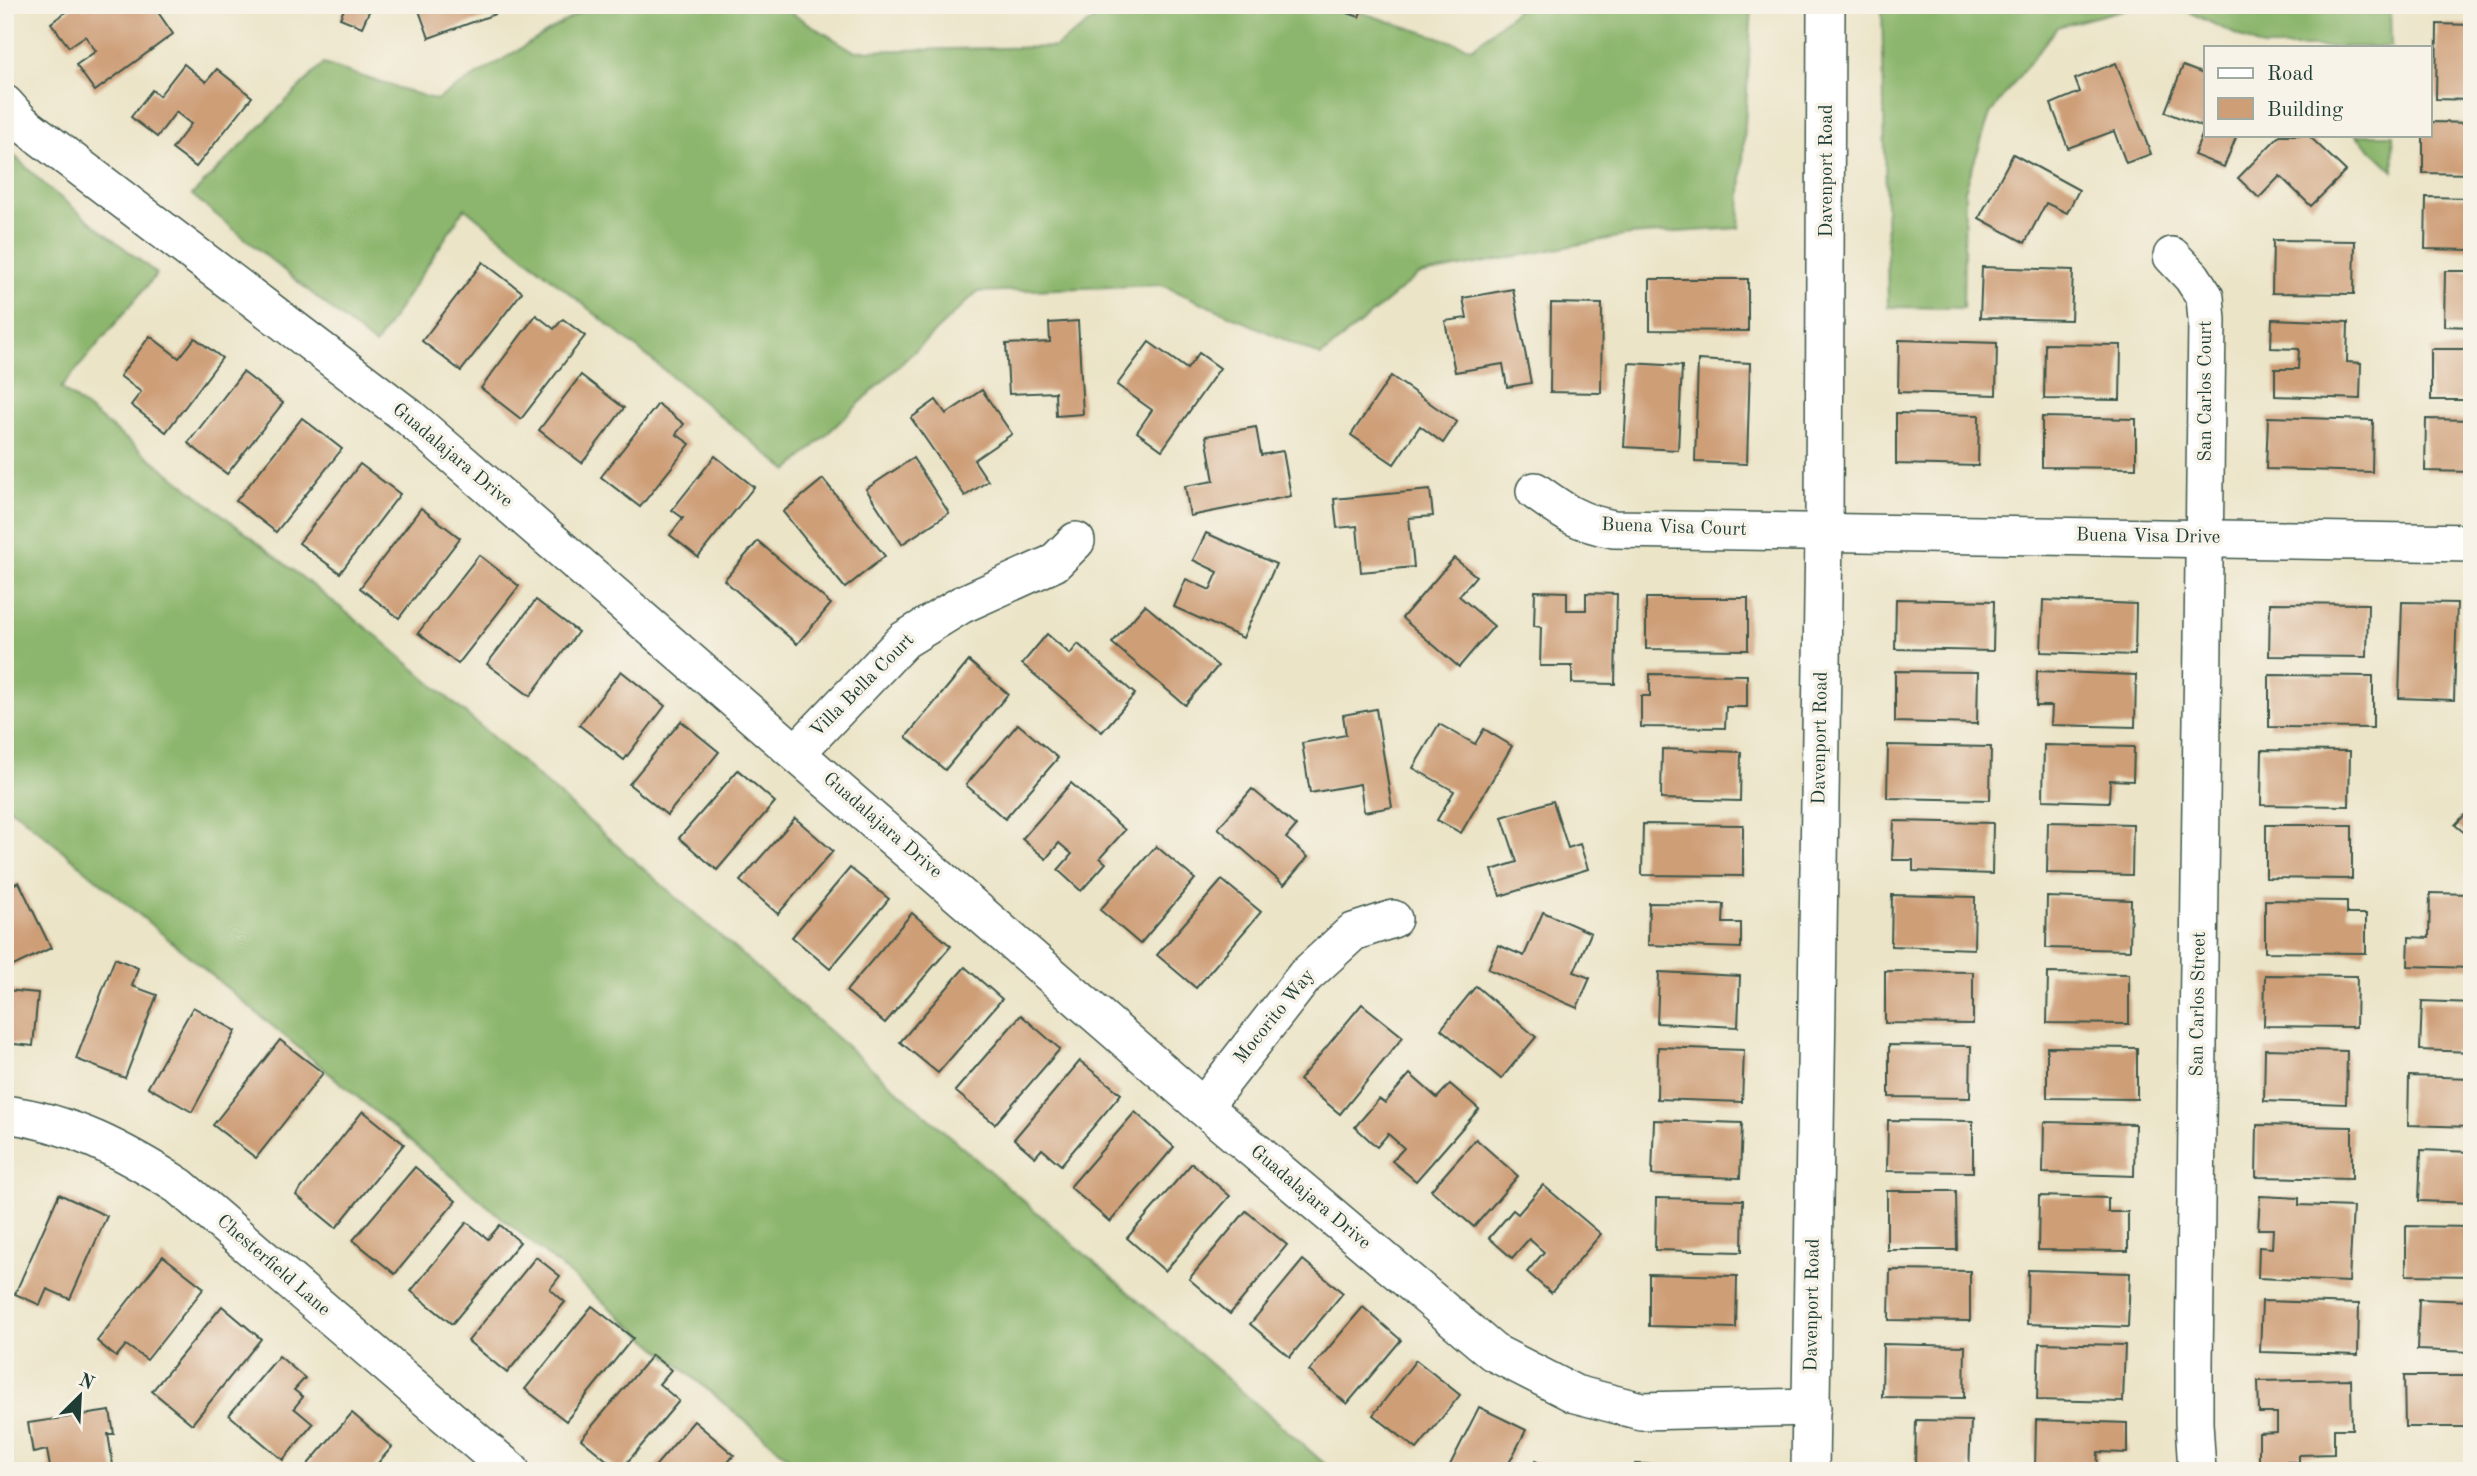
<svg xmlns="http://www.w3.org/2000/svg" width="2477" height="1476" font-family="'Old Standard TT',serif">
<rect width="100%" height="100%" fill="#f7f3e8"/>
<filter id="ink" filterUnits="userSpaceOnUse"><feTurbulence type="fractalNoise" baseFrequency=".0143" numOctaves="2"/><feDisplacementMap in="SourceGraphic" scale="14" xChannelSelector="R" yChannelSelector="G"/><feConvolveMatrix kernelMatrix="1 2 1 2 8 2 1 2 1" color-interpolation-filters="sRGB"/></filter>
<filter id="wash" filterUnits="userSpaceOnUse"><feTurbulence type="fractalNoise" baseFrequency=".00686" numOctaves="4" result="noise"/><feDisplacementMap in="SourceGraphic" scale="28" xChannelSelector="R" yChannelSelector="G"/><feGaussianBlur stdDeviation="1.57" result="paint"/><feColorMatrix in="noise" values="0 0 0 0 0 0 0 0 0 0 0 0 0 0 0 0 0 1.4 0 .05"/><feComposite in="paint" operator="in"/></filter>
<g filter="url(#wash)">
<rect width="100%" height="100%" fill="#ebe4c7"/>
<g fill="#8cb66d" stroke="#567a50" stroke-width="2">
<path d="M592,5H778L854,51L1055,47L1115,5H1338L1472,48L1523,5H1752L1739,228L1629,235L1418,275L1321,356L1162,285L977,292L788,471L465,208L375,345L192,195L323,64L436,100Z"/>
<path d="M1882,5H2141L2057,27L1990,114L1965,190L1963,308L1888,307Z"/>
<path d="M2174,5H2390L2391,47H2262Z"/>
<path d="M2356,135H2393L2394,171Z"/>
<path d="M5,147L47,187L157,274L61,388L378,637L1333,1471H805L20,815L5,805Z"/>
</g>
<g id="blocks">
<g fill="#ce9e77">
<path d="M75,5H81L84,9L89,5H153L173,34L95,91L76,65L96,51L85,36L69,47L51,23Z"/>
<path d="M346,5H372L362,27L340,18Z"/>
<path d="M417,5H495L498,13L429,38Z"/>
<path d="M1326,5H1364L1359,17Z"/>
<path d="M2437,24L2472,25V100L2436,99Z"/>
<path d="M2116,63L2151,154L2126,163L2114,131L2068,148L2051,104L2080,92L2075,79Z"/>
<path d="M184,64L206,82L217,69L252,97L196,167L172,149L191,124L176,112L157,137L131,117L152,90L159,96Z"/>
<path d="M2183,66L2206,75V135H2237L2224,167L2194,155L2205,128L2165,112Z"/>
<path d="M2430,122L2472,123V174L2423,173V135H2430Z"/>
<path d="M2280,135H2308L2346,171L2311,206L2280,176L2259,198L2238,178Z"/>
<path d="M2013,154L2079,190L2067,213L2046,203L2025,243L1979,218Z"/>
<path d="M2426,197L2472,198V250L2425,249Z"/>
<path d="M2273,240L2355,241L2354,294L2272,293Z"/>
<path d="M483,262L522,292L461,371L422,341Z"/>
<path d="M1982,267L2073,270L2071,320L1980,318Z"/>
<path d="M2445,271H2472V327L2444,326Z"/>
<path d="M1650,279H1748V331L1650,330Z"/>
<path d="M1513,289L1531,383L1507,387L1503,364L1455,372L1445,321L1467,318L1463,298Z"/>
<path d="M1551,303L1602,304L1601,393L1550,392Z"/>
<path d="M536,315L554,329L563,319L585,336L521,419L481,388Z"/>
<path d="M2272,319L2348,322L2347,362L2361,363L2360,399L2275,396V369H2298L2299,349L2271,348Z"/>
<path d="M1078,321L1083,414L1056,416L1055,392L1009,394L1006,344L1050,342L1049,323Z"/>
<path d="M150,336L179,358L195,338L222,358L166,432L131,405L141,392L120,376Z"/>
<path d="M1899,340L1997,343L1996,395L1898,392Z"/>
<path d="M1149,342L1187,369L1199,353L1220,368L1162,450L1137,432L1152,410L1117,385Z"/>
<path d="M2045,344L2121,345L2120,400L2044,399Z"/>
<rect x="2431" y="349" width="41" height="51"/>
<path d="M1698,360L1750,363L1747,464L1695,462Z"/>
<path d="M1629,363L1682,366L1678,450L1624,447Z"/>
<path d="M243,372L283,403L227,474L188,443Z"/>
<path d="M581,375L624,408L582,463L539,430Z"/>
<path d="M1391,376L1457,422L1443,443L1420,426L1394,464L1351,435Z"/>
<path d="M982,390L1012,434L974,460L988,481L965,496L911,418L936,400L946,414Z"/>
<path d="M658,404L684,424L676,434L690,444L640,507L601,477Z"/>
<path d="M1896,413L1979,415L1978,466L1896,464Z"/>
<path d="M2042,417L2136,419V468L2042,467Z"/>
<path d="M2268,417L2373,420L2372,472L2266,469Z"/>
<path d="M302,418L342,449L276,532L236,501Z"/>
<path d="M2426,419L2472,420V472L2425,471Z"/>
<path d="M1256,427L1261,455L1283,451L1291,496L1190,516L1185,486L1214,481L1206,436Z"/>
<path d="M715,456L754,487L698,557L670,535L683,518L672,510Z"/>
<path d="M913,458L949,513L902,544L866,489Z"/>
<path d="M360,464L400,494L340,573L299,543Z"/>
<path d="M823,479L885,556L845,588L783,512Z"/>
<path d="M1430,490L1433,516L1409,518L1414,567L1361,572L1357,526L1337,528L1334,499Z"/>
<path d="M421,508L460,538L399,618L360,588Z"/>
<path d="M1206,533L1276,564L1243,638L1174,607L1186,579L1210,590L1218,572L1193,560Z"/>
<path d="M758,541L831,604L797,644L724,580Z"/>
<path d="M479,555L519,586L458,664L418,633Z"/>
<path d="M1454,558L1476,576L1459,596L1494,626L1459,667L1402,618Z"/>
<path d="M1535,591L1567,592V610H1586V593L1617,594L1615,684L1572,683V666H1540L1541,627L1534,626Z"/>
<path d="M1646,598H1748V650L1646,649Z"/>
<path d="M1896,599L1994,601L1993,651L1895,649Z"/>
<path d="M536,600L578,632L530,696L487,664Z"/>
<path d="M2043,600L2136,604L2135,655L2041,652Z"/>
<path d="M2402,602L2457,603L2454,700L2399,698Z"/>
<path d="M2270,603L2368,604L2367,657L2269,656Z"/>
<path d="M1145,605L1218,666L1185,705L1112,643Z"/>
<path d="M1047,634L1070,654L1078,644L1135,694L1102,732L1022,664Z"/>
<path d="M969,661L1008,694L945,770L906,737Z"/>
<path d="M621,671L665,706L624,760L579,725Z"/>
<path d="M1895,671L1978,672L1977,724L1895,722Z"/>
<path d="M2037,671L2136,675L2135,727L2051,725L2052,706H2036Z"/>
<path d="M1650,674L1747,675V707H1726L1725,728L1641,727V696H1650Z"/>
<path d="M2269,675L2373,676V728L2269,727Z"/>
<path d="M1376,709L1392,807L1364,812L1360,784L1310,793L1302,743L1346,735L1343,715Z"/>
<path d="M681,721L719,752L667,815L629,784Z"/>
<path d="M1018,724L1058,758L1005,819L966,785Z"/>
<path d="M1439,724L1475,744L1484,729L1512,746L1461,833L1437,820L1454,791L1413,768Z"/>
<path d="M1888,745L1991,747L1990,800L1887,798Z"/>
<path d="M2044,745L2134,747L2133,781L2110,780L2109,802L2043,800Z"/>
<path d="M1662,749L1741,752L1740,801L1661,799Z"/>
<path d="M2262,750L2350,751L2349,806L2261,805Z"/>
<path d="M738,770L775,802L717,870L679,838Z"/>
<path d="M1071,783L1125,830L1100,858L1106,863L1081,891L1058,870L1072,854L1059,843L1046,859L1022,839Z"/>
<path d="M1252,789L1296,826L1286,838L1308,857L1284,885L1218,828Z"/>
<path d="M1553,801L1568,848L1580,844L1588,869L1500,896L1492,870L1517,862L1502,817Z"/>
<path d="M2472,807V839L2455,825Z"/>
<path d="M795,818L833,851L778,914L740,881Z"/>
<path d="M1894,821L1993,823L1992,874L1913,871V860H1892Z"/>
<path d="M2048,822L2133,824L2132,875L2047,873Z"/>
<path d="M1643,824L1743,825V876L1642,875Z"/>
<path d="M2266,825H2352V879L2266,878Z"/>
<path d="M1156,846L1195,879L1140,944L1100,910Z"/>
<path d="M850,868L889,899L830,969L792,937Z"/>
<path d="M1222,880L1261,912L1196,988L1157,955Z"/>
<path d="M19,882L51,948L5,970V888Z"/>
<path d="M2430,893L2472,894V968L2408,966L2409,937L2429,938Z"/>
<path d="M1892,895L1975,897L1974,949L1891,946Z"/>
<path d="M2047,897L2131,900L2130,950L2046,948Z"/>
<path d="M2265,900L2347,901V914H2366V953L2265,952Z"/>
<path d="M1649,903L1724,904L1723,923H1741V948L1648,945Z"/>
<path d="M1543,912L1591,933L1574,972L1590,978L1577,1008L1488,969L1498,945L1524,956Z"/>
<path d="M912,913L951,946L885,1023L846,991Z"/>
<path d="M115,958L138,968L132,986L157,995L125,1078L76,1059Z"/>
<path d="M965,967L1002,999L938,1073L900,1042Z"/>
<path d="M1885,971L1973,972V1024L1885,1023Z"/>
<path d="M1659,972L1740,976L1738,1027L1657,1023Z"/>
<path d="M2048,973L2129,974V1024L2047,1023Z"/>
<path d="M2265,975L2357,976L2356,1027L2264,1026Z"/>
<path d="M1476,986L1536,1037L1501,1079L1441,1029Z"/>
<path d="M5,990L38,993L33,1046L5,1043Z"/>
<path d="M2422,1001L2472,1003V1052L2420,1050Z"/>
<path d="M1362,1004L1403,1037L1340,1114L1299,1080Z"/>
<path d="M193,1007L236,1031L192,1112L148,1087Z"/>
<path d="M1021,1015L1060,1049L995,1124L955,1091Z"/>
<path d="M280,1040L323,1073L256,1158L213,1125Z"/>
<path d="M1889,1045L1971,1046L1970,1098L1889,1097Z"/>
<path d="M1658,1047L1744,1050L1742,1102L1657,1099Z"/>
<path d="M2047,1047L2137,1048V1099L2047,1098Z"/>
<path d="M2265,1049L2347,1051L2346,1104L2264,1101Z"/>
<path d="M1080,1061L1121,1094L1061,1165L1042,1149L1035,1157L1014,1139Z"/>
<path d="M1410,1074L1437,1098L1450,1084L1479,1109L1416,1181L1392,1161L1404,1148L1388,1134L1377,1147L1355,1127L1379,1099L1385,1103Z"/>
<path d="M2409,1076L2472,1078V1127L2408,1125Z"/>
<path d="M363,1111L404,1144L336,1228L296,1195Z"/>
<path d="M1135,1112L1174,1147L1110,1222L1070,1187Z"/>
<path d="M1654,1120L1742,1123L1740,1178L1652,1175Z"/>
<path d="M1888,1120L1973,1121V1172L1887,1171Z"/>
<path d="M2044,1122L2135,1124L2134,1176L2043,1173Z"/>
<path d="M2257,1125L2352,1127V1179L2256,1177Z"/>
<path d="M1476,1139L1518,1176L1474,1227L1431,1190Z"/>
<path d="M2421,1150L2472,1152V1203L2419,1201Z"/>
<path d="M1192,1163L1230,1196L1165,1271L1127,1238Z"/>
<path d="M415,1167L456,1201L395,1274L353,1240Z"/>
<path d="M5,1179L10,1180L7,1206H5Z"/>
<path d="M1543,1185L1601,1234L1551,1293L1527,1272L1544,1252L1529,1239L1512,1258L1489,1238L1513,1210L1518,1214Z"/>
<path d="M1887,1191H1956L1957,1250H1887Z"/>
<path d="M59,1194L107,1216L70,1299L47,1289L40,1305L15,1294Z"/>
<path d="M2039,1196L2108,1198V1212H2128V1251L2038,1250Z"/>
<path d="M2260,1196L2299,1198V1205L2353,1207L2349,1282L2258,1278L2259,1247L2272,1248L2273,1229H2258Z"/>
<path d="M1656,1198L1743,1200L1742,1252L1655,1250Z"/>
<path d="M1246,1211L1287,1245L1230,1314L1189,1279Z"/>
<path d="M467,1222L488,1239L500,1225L520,1242L452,1324L411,1291Z"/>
<path d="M2406,1226L2472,1227V1276L2406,1275Z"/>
<path d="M163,1256L204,1288L147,1360L126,1345L116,1357L97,1341Z"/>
<path d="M536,1257L560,1276L550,1289L565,1302L507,1373L468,1341Z"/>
<path d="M1303,1260L1343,1293L1290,1357L1250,1324Z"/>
<path d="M1890,1270L1970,1271V1321L1889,1320Z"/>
<path d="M2028,1270L2130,1273L2128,1327L2027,1324Z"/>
<path d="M1649,1274L1737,1276L1736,1328L1649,1326Z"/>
<path d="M2419,1299L2472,1301V1352L2417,1350Z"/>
<path d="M2262,1301L2359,1304L2358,1355L2260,1352Z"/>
<path d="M222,1306L261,1339L192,1424L152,1391Z"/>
<path d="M592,1306L633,1338L566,1421L525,1389Z"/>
<path d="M1363,1307L1401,1340L1347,1404L1309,1371Z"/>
<path d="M2039,1343L2125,1345L2123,1402L2037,1400Z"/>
<path d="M1883,1344L1965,1346L1964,1398L1882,1397Z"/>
<path d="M652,1355L671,1370L659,1384L679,1401L620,1471L581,1439Z"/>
<path d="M279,1356L305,1378L294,1390L303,1397L294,1408L313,1424L283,1460L229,1415Z"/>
<path d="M1416,1360L1460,1395L1417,1449L1373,1415Z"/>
<path d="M2404,1376H2472V1427H2405Z"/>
<path d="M2351,1379L2352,1429H2334V1454L2299,1455V1462H2259V1433L2277,1432V1413H2259L2258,1381Z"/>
<path d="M1479,1407L1526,1430L1505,1471H1447Z"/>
<path d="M110,1411L114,1434H108L114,1471H34L50,1467L47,1450L33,1453L28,1423Z"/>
<path d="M352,1413L392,1447L371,1471H302Z"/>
<path d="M1916,1420L1971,1421L1969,1471H1885V1465L1915,1466Z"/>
<path d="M2036,1420L2127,1423V1453L2098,1452L2097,1471H2054V1468H2035Z"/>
<path d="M694,1421L734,1455L721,1471H651Z"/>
<path d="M1535,1461L1558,1471H1531Z"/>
<path d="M2472,1462V1471H2436V1470Z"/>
<path d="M1635,1464L1736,1467V1471H1635Z"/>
</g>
</g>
</g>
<g filter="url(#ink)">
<use href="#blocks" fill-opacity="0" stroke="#3e564a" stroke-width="2"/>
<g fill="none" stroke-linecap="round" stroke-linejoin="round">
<defs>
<g id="minor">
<path d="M5,104L22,123L409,417L1203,1107L1493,1352L1575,1394L1641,1411L1812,1407"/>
<path d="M2172,256L2192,277L2205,297L2207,320L2194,1363V1423L2197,1471"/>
<path d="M1535,491C1564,512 1579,523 1614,529L2472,543"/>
<path d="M797,752L904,640L961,605L1054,563L1076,541"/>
<path d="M1203,1107L1305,976L1353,932L1393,919"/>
<path d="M5,1114C70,1122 124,1151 179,1186L511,1471"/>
<path d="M1810,1471L1824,531L1826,5"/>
</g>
</defs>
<use href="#minor" stroke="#3e564a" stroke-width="40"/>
<use href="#minor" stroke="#fff" stroke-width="37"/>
</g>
</g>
<g text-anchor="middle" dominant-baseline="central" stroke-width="7" stroke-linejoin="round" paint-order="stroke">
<g font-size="19" fill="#1f3d34" stroke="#f7f3e8">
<text transform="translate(1827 171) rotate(-90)">Davenport Road</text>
<text transform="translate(2206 391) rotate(-90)">San Carlos Court</text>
<text transform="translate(452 456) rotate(40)">Guadalajara Drive</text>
<text transform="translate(1674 528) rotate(2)">Buena Visa Court</text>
<text transform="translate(2148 537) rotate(1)">Buena Visa Drive</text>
<text transform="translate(863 686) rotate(-45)">Villa Bella Court</text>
<text transform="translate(1821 738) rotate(-89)">Davenport Road</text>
<text transform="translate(882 826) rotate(41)">Guadalajara Drive</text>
<text transform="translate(2199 1004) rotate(-89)">San Carlos Street</text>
<text transform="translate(1275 1017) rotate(-51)">Mocorito Way</text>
<text transform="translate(1310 1198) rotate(40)">Guadalajara Drive</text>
<text transform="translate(273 1266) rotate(41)">Chesterfield Lane</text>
<text transform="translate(1813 1305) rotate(-89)">Davenport Road</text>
</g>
</g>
<rect width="2477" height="1476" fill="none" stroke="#f7f3e8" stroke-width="28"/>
<rect x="2204" y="46" width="228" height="91" fill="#f7f3e8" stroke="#a1aaa0" stroke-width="2"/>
<rect x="2218" y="68" width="35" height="10" fill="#ffffff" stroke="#a1aaa0" stroke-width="2"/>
<text x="2267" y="80" font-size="21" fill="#1f3d34">Road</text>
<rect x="2218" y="98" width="35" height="21" fill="#ce9e77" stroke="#a1aaa0" stroke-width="2"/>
<text x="2267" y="116" font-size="21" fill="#1f3d34">Building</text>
<g transform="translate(80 1396) rotate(24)" stroke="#f7f3e8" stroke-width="5" paint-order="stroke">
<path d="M0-5L12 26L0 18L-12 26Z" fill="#1f3d34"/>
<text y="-10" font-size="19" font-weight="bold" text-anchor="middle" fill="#1f3d34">N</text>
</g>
</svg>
